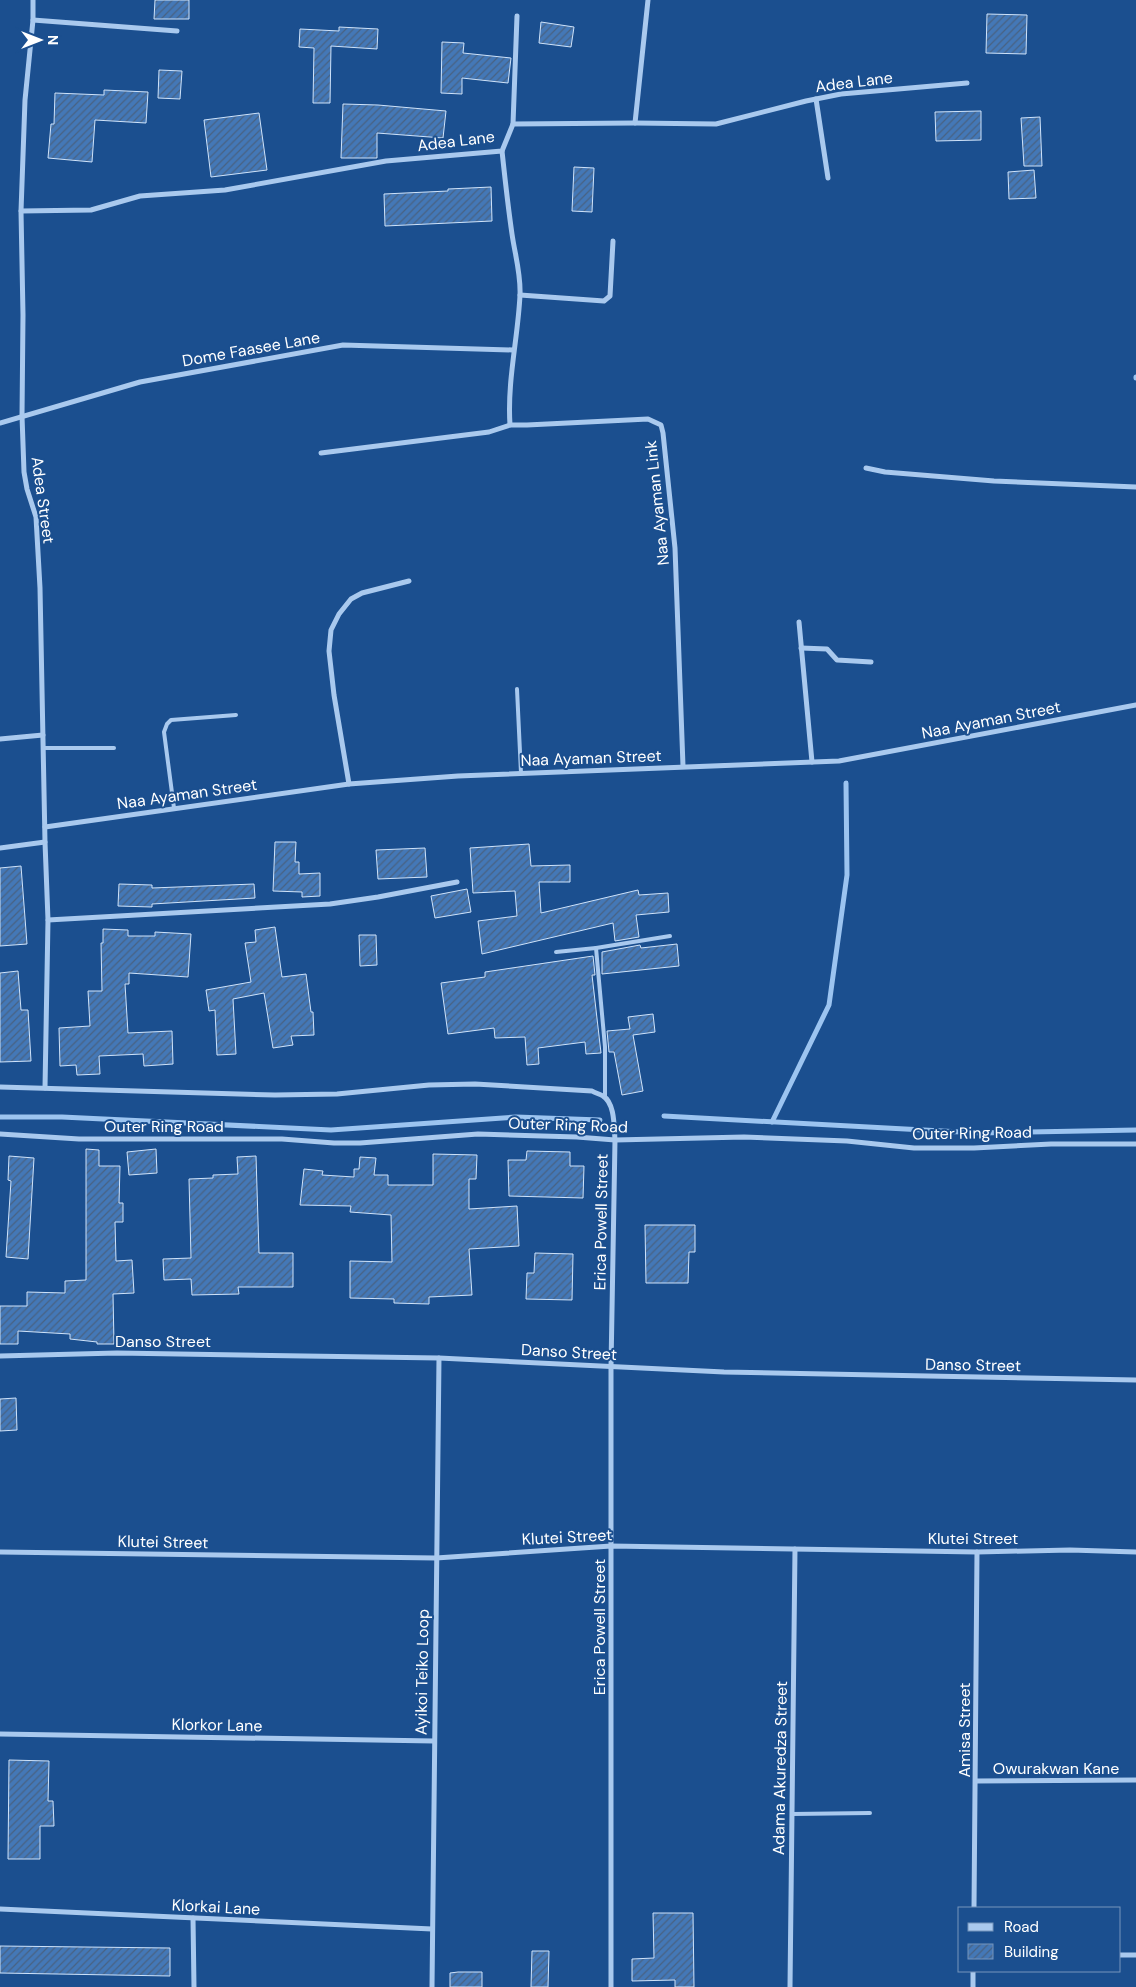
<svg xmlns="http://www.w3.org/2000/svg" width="1136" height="1987" font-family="'DM Sans',sans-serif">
<defs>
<pattern id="building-hatch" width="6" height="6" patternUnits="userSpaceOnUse" patternTransform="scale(1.25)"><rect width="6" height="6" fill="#4478b7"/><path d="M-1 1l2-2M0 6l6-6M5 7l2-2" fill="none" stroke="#486282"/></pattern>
</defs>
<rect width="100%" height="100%" fill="#1b4f8f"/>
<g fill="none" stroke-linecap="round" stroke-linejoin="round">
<g stroke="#9cc4f0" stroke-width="5">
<path d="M1136,377V378"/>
<path d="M664,1116L979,1133L1136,1130"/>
<path d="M0,1117H62L331,1130L516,1117L600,1120"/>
<path d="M772,1122L829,1005L847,875L846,783"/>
</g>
</g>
<g fill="url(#building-hatch)" stroke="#cfe3fa">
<path d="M155,0H189V19H154Z"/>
<path d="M987,14L1027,15L1026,54L986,53Z"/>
<path d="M541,22L574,27L571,47L539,43Z"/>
<path d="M339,27L378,29L377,49L331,46L330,103H313L314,48L299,47L300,29L339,31Z"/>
<path d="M442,42L464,43L463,53L511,58L508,83L462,78V94L441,93Z"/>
<path d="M159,70L182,71L180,99L158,98Z"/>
<path d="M104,90L148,92L146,123L95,120L92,162L48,158L51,124H54L55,93L104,95Z"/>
<path d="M343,104L378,105L446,111L443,138L377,133V158H341Z"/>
<path d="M981,111V140L936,141L935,112Z"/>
<path d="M259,113L267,170L211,177L204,120Z"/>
<path d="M1040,117L1042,166H1024L1021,118Z"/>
<path d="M574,167L594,168L592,212L572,211Z"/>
<path d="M1034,170L1036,198L1009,199L1008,172Z"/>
<path d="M491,187L492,221L385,226L384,194L448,191V189Z"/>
<path d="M275,842H296L295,862H299V874L320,873V896L302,897V892L273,891Z"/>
<path d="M529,844L531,866L570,865V882H539L541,913L638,890L639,895L668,893L669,912L636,915L639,937L615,941L613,923L482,954L478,921L517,916L515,891L473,893L470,848Z"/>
<path d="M425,848L427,877L378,879L376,850Z"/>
<path d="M21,866L27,944L0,946V868Z"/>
<path d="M119,884L152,885V888L254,884L255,898L152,904V907L118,906Z"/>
<path d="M467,889L471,912L435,918L431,896Z"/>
<path d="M275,927L282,977L306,974L311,1012H313L314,1035L291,1036L293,1045L273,1048L264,993L233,999L236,1054L217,1055L215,1010L209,1011L206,990L251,982L245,943L256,942L255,930Z"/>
<path d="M103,929L128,930V936H155V932L191,934L188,977L129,973V984H125L128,1033L172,1031L173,1064L144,1066L143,1054L99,1056L100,1074L77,1075L76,1065L60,1066L59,1028L90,1026L88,991H102L101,943H103Z"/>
<path d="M359,935H376L377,965L360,966Z"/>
<path d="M677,944L679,966L602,974V952L640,945L641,948Z"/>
<path d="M593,956L595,975H592L601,1053L586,1054L585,1042L538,1048L539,1064L527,1065L525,1037L495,1038L494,1028L448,1034L441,983L485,977V972Z"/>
<path d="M18,971L21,1010H28L31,1061L0,1062V973Z"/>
<path d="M653,1014L655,1032L633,1035L643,1091L622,1095L614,1052H609L607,1031L630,1029L628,1017Z"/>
<path d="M86,1149L99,1150V1166H120L119,1203H123V1222H115L116,1261L132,1260L134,1293L113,1294L114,1344H97V1342L70,1339V1334L18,1331V1344H0V1306H27V1292L65,1293V1281L86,1280Z"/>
<path d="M156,1149L157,1173L129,1175L127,1152Z"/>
<path d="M527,1151L570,1152V1166H584L583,1198L509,1196L508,1160H526Z"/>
<path d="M433,1154L477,1155L476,1179H469V1209L517,1206L519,1246L469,1249L472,1295L429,1297V1304L394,1303V1299L350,1298V1261L392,1262L391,1215L350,1212L351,1206L300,1205L304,1169L323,1171L322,1175L354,1177V1169H359L360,1157L376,1158L374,1175H388V1185H433Z"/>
<path d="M9,1156L34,1158L28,1259L6,1257L11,1181L8,1180Z"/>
<path d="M256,1156L259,1253H293V1287H238L239,1294L192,1295L191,1279L164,1280L163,1259L191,1258L189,1179L213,1178V1175L238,1174L237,1157Z"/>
<path d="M645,1225H695V1252H689L688,1283H646Z"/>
<path d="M535,1253L573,1254L572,1300L526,1299L527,1273H534Z"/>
<path d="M16,1398L17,1430L0,1431V1399Z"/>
<path d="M9,1760L49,1761L48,1801H53L54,1826H40V1859H8Z"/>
<path d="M653,1913H693L694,1987H675V1980L632,1981V1959L654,1958Z"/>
<path d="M0,1946L170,1948V1976L0,1973Z"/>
<path d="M532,1951H549L548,1987H531Z"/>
<path d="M458,1972H482V1987H450V1973Z"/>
</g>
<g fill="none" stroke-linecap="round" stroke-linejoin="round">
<g stroke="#a9c9ee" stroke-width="4">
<path d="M517,689L521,773"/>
<path d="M44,748H114"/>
<path d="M174,808L164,732L167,724L171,720L236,715"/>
<path d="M556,952L596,948"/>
<path d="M605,1097V1047L596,948L670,936"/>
<path d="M792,1814L870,1813"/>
</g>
<g stroke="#a9c9ee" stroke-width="5">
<path d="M33,0V20L25,100L21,211L23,315L22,416L24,472L27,489L36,517L40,588L45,842L48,920L45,1088"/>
<path d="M33,20L177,31"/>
<path d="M816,99L828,178"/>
<path d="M635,123L648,0"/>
<path d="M513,124L517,16"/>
<path d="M502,151C505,179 508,207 512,234C515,255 521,274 520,295C518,338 507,381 510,425H527L648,419L661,425L663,433L675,548L683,766"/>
<path d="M21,211L91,210L140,196L225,190L386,161L502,151L513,124L635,123L716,124L806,101L841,94L967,83"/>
<path d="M520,295L604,301L610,296L613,241"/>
<path d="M0,423L140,382L343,345L513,350"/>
<path d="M321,453L489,432L510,425"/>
<path d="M866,468L885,472L994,481L1136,487"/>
<path d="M799,622L812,762"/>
<path d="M801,648L827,649L837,660L871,662"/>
<path d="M0,739L43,735"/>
<path d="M349,784L334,695L329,651L331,630L339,614L351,599L362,593L409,581"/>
<path d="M45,827L349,784L458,776L839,761L1136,705"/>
<path d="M0,848L45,842"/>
<path d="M48,920L330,904L378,897L457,882"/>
<path d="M0,1087L275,1095L337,1094L429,1085L475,1084L592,1091C595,1093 600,1094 603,1096C615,1103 614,1127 615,1140L611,1367V1987"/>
<path d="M0,1134L79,1139H282L334,1143H360L478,1134L577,1137L615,1140L744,1137L847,1141L914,1148H974L1051,1144H1136"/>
<path d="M0,1356L117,1353L439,1358L724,1372L1136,1380"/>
<path d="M0,1552L436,1558L611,1546L977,1552L1070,1550L1136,1552"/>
<path d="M0,1734L434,1741"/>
<path d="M976,1781L1136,1780"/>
<path d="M974,1908L977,1552"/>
<path d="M0,1909L432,1929"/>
<path d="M193,1918L194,1987"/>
<path d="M1120,1955H1136"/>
<path d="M432,1987L439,1358"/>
<path d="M790,1987L795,1549"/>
<path d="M973,1987V1971"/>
</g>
</g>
<g text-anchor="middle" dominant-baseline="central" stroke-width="4" stroke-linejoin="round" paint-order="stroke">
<g font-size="16" fill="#fff" stroke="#1b4f8f">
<text transform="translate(854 82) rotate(-7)">Adea Lane</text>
<text transform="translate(456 141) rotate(-7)">Adea Lane</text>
<text transform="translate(251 349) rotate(-10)">Dome Faasee Lane</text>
<text transform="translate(43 500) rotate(82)">Adea Street</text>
<text transform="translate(657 503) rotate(-96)">Naa Ayaman Link</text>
<text transform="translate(991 720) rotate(-11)">Naa Ayaman Street</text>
<text transform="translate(591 758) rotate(-2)">Naa Ayaman Street</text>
<text transform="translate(187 794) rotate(-8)">Naa Ayaman Street</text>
<text transform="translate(568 1125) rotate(2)">Outer Ring Road</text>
<text x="164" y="1126">Outer Ring Road</text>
<text transform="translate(972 1133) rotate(-1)">Outer Ring Road</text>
<text transform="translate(601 1222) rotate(-89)">Erica Powell Street</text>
<text x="163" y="1341">Danso Street</text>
<text transform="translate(569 1352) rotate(3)">Danso Street</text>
<text transform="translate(973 1365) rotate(1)">Danso Street</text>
<text transform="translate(567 1537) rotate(-3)">Klutei Street</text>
<text x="973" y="1538">Klutei Street</text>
<text transform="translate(163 1542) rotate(1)">Klutei Street</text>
<text transform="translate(599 1627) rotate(-90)">Erica Powell Street</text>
<text transform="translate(422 1672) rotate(-89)">Ayikoi Teiko Loop</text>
<text transform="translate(217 1725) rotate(1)">Klorkor Lane</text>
<text transform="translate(964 1730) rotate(-90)">Amisa Street</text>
<text transform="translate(780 1768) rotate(-89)">Adama Akuredza Street</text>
<text x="1056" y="1768">Owurakwan Kane</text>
<text transform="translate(216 1907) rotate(3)">Klorkai Lane</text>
</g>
</g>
<rect x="958" y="1907" width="162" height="65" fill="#1b4f8f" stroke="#7695bc"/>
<rect x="968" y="1923" width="25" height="8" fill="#a9c9ee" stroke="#7695bc"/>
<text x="1004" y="1932" font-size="15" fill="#ffffff">Road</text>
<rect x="968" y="1944" width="25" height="15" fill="url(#building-hatch)" stroke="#7695bc"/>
<text x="1004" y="1957" font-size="15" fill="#ffffff">Building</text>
<g transform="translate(40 40) rotate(90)" stroke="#1b4f8f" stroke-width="4" paint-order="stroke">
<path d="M0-4L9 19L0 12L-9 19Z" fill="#ffffff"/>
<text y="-8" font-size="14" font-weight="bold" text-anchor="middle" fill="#ffffff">N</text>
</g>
</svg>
